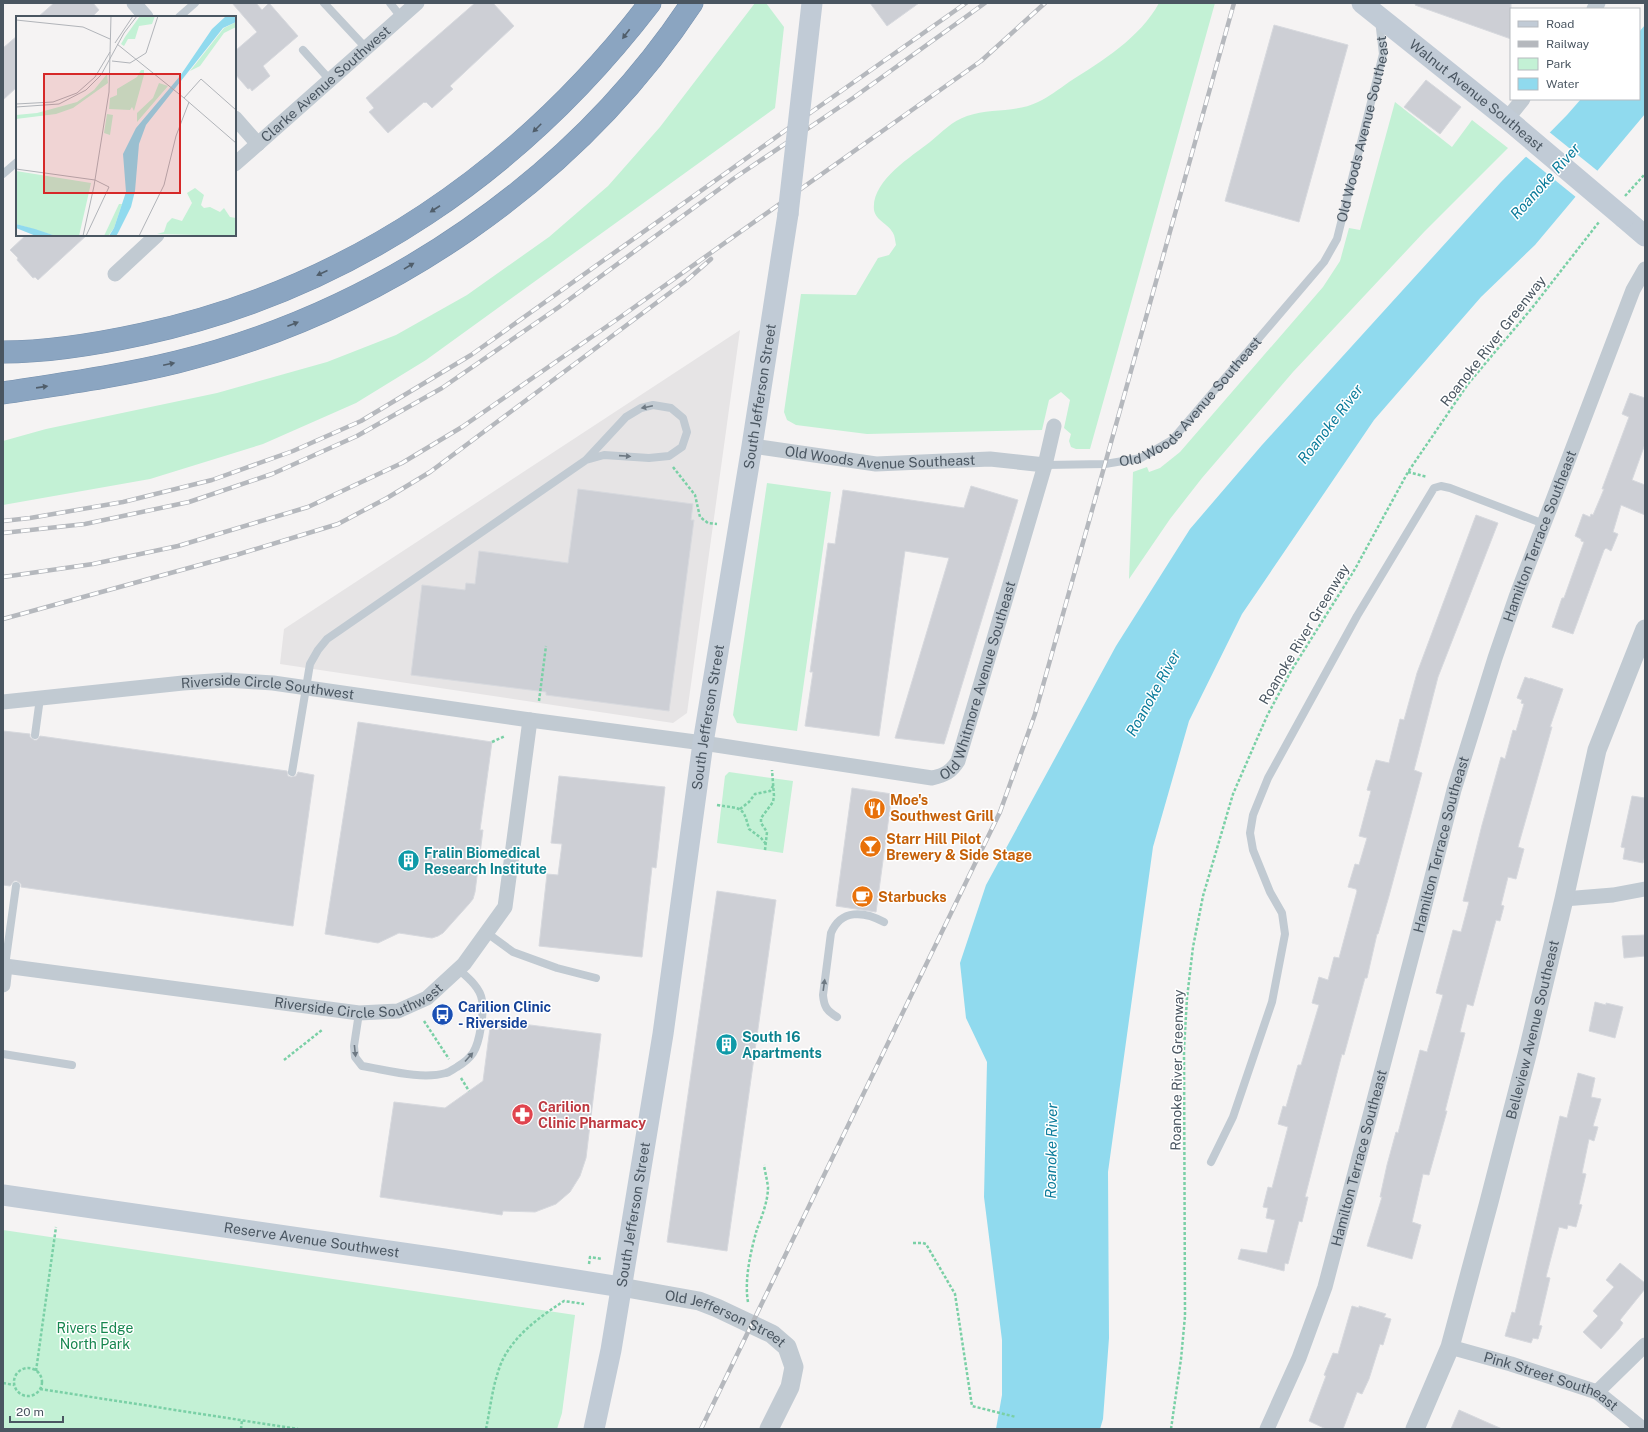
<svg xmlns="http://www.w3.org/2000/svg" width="1648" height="1432" font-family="'Public Sans',sans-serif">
<rect width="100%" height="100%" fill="#f5f3f3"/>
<path fill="#e6e4e5" d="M740,330L687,713L673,723L280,664L284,629Z"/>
<g fill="#c3f1d5">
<path d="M755,3H766L784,27L775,108L426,360L356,403L263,444L150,479L3,505V441L46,429L217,393L327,362L396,335L467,295L549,237L608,186L660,127Z"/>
<path d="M1159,3H1215L1090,449H1076L1071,447L1069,441L1071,434L1064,428L1070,400L1061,392L1049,400L1042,430L867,434L796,425L787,420L784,412L801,294L856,295L878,258L889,255L896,245C895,241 895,236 893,233C889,224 876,221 874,210C871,181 911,157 930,142C942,132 952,121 967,116C990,108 1016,113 1038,102C1049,97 1059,89 1069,82C1102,61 1140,38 1159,3Z"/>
<path d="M1395,102L1452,147L1472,120L1508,148L1424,232L1293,372L1202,478L1170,519L1129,579L1133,472L1147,467L1149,472L1160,468L1180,452L1323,287L1340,261L1349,228L1360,230Z"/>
<path d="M767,483L831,492L797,731L737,723L733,715Z"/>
<path d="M729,772L793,781L783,853L717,843L725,776Z"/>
<path d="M3,1230L575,1315L562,1413L557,1429H3Z"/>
</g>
<path fill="#90daee" d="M1645,25V114L1535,245L1481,297L1374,420L1242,614L1189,721L1153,847L1108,1172L1109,1338L1103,1419L1100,1429H996L1002,1395V1340L984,1197L987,1062L966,1018L960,963L986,885L1116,646L1190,529L1262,445L1501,182L1567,115L1581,99H1639V32Z"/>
<path fill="#f5f3f3" d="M1548,131L1599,172L1577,198L1524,155Z"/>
<g fill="#cdcfd5" stroke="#d7d9de">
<path d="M54,3H93L99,10L92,17H38Z"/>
<path d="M232,3H256L262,10L269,3L298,36L263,66L270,76L252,91L250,88L248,89L235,74V51L257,32Z"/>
<path d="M475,3H493L514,26L450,86L453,89L432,108L426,102L425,103L424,102L388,133L369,112L374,108L366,98Z"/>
<path d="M870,3H919L887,26Z"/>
<path d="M1416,3H1511V39L1415,5Z"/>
<path d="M1274,25L1348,45L1299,222L1225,201Z"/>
<path d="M17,36V87L3,100V48Z"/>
<path d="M1426,80L1461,107L1440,134L1404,107Z"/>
<path d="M26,235H87L38,280L35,277L33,278L17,260L18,258L10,250Z"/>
<path d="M1630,393L1645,398V444L1632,480L1645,485V515L1621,505L1613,532L1618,534L1611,551L1606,548L1604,550L1573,634L1552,627L1562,598H1564L1584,542L1581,541V539L1575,536L1583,514L1590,517L1591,514L1593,515L1604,489H1602L1629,417L1622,414Z"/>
<path d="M971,486L1018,500L944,744L895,738L949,558L905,551L879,736L805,726L813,672H810L828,543L835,544L843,490L964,508Z"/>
<path d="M578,489L693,504L691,520H694L669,711L546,695V692L411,675L422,585L465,590L466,583L475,584L479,551L568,563Z"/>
<path d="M1476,515L1498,523L1438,677L1414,770L1422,773L1389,896L1378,934H1377L1367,978H1365L1344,1055L1342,1054L1305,1197H1308L1302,1222L1299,1221L1288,1264L1285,1263L1284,1271L1238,1259L1241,1249L1267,1253L1275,1220L1266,1218L1268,1208L1263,1207L1268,1187L1272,1188L1288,1127L1278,1124L1283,1106L1286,1107L1298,1065H1301L1319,1005L1312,1003L1319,977L1328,980L1334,957L1339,958L1357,891L1356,889L1348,887L1355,864L1359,865L1367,838L1359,836L1371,791L1367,790L1376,760L1389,763L1400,719L1404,720L1417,673Z"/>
<path d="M1525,677L1530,679V678L1563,689L1550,727H1552L1518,847L1524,849L1516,879L1508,877L1501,905L1504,906L1500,921L1496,920L1473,1006L1467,1004L1460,1032L1465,1033L1445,1111H1447L1429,1175L1423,1174L1412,1222L1421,1225L1412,1259L1367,1246L1382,1197H1380L1387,1165L1396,1132L1398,1133L1420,1050L1427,1052L1443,995L1436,993L1453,930L1461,932L1469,902L1463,901L1482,825L1501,757L1505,759L1513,730L1516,731L1524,704L1521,703L1522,700L1517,698Z"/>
<path d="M358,722L492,742L480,830H483L475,892L473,899L469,904L443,933L438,936L432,938L399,933L378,943L325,934Z"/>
<path d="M3,731L30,734V737L34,740H37L40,736L287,771L288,776L291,777L296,776L298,772L314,775L293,926L21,887V884L17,881H14L10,886L3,885Z"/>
<path d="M559,776L665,787L656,868L652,867L642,957L539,946L547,874L558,875L562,844L551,843Z"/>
<path d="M852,788L892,794L876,912L836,906Z"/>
<path d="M1632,796L1645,798V856L1643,863L1623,859L1625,848L1621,847Z"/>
<path d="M717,891L776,900L727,1251L667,1242Z"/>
<path d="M1645,935V956L1624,958L1622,936Z"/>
<path d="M1595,1002L1606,1005V1003L1623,1007L1615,1038L1589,1031Z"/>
<path d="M491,1020L601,1034L586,1158L580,1176L570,1192L556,1204L535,1212L503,1211L502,1215L380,1197L394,1102L445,1108L483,1081Z"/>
<path d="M1578,1073L1595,1078L1591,1097L1601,1099L1593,1126L1598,1127L1594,1141L1589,1139L1582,1173L1586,1174L1579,1204L1582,1205L1576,1227L1568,1225L1567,1229L1559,1227L1546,1277L1550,1278L1539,1325L1542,1326L1538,1339L1533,1338L1531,1343L1505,1336L1512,1312L1515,1313L1560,1116L1567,1118Z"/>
<path d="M1620,1263L1645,1283V1289L1620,1320L1623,1323L1619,1329L1601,1349L1583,1332L1598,1316L1593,1311L1614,1287L1606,1280Z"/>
<path d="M1352,1306L1359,1308V1306L1386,1314L1384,1317L1391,1319L1383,1345L1380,1344L1369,1379L1362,1394L1357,1392L1343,1429H1326L1309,1421L1326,1376L1324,1375L1333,1353L1338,1354Z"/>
<path d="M1459,1410L1502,1429H1451Z"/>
</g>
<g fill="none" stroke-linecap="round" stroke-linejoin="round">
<defs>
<g id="motorway">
<path d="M3,352C50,352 97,344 143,334C350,289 522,170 650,3"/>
<path d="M3,393C61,384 120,376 177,362C383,311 575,180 692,3"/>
</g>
</defs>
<use href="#motorway" stroke="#7690ad" stroke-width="23"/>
<g stroke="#7ad0a6" stroke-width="2.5" stroke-dasharray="3 2" stroke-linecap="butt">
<path d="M1625,196L1645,174"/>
<path d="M673,467L695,495L700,517L708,523L717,524"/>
<path d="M1408,472L1427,477"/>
<path d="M539,701L546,646"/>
<path d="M492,742L505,736"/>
<path d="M717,805C741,809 743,805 749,829L761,838L766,844"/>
<path d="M740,809L749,802L755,794L770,791L773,786"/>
<path d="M765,850L767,832L761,823V818L773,802L774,796L772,770"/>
<path d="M424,1021L449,1059"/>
<path d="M284,1060L322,1030"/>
<path d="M461,1078L469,1091"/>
<path d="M913,1243H923L926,1244L955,1294L972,1406L1016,1417"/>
<path d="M589,1264L590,1257L602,1259"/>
<path d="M748,1302C744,1280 751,1250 757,1229C762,1216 768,1201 768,1187C767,1179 765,1172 764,1165"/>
<circle cx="28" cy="1382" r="14"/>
<path d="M36,1371L56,1227"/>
<path d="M3,1383L14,1385"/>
<path d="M40,1389L298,1429"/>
<path d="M241,1429L242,1420"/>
<path d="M486,1429C490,1410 492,1390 498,1372C507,1340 538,1318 564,1301L584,1304"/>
<path d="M1171,1429L1181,1359L1185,1316L1184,1049L1187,998L1193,947L1203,896L1233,794L1267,716L1291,671L1355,569L1408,472L1468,384L1532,308L1599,222"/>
</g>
<g stroke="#c1cad2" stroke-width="8">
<path d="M324,3L366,48"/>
<path d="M390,3L401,17"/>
<path d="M179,17L195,3"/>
<path d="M303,50L330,80"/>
<path d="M3,174L17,162"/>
<path id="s1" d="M1045,465L1105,464L1141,458L1172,440L1324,262L1337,239L1383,54L1379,20"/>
<path d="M35,735L40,698"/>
<path d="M292,772L310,664L318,650L327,639L586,460L626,417L641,408L653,405L671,408L683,418L687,432L682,447L669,456L649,458L604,455L586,460"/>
<path d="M487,933L513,952L557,968L596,978"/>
<path d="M5,966L16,886"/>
<path d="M359,1013L354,1046L355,1057L362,1066C387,1070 421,1080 446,1073C450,1072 453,1069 457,1067C462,1064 469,1059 473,1053C480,1042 484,1013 482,1000C480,987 467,977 458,969"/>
<path d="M837,1017C827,1011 824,1007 823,995L831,933C841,909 864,911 884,922"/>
<path d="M3,1054L72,1065"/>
<path d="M1211,1162L1233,1117L1272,1002L1285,934L1282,913L1270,892L1253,850L1250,833L1253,815L1268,778L1357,616L1434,488L1441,486L1450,488L1544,524"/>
</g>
<g stroke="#c1cad2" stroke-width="15">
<path d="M134,3L146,17"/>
<path d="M1594,9L1598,3"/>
<path d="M235,118L258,144"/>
<path d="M1507,119L1523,99"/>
<path id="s2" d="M235,164L417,3"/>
<path d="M115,274L157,235"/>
<path id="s3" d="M752,446L876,464L990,459L1045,465"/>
<path id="s4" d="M3,702L183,683L227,680L273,683L530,720L703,743L932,778C945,775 951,772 958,761L1045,465L1054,426"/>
<path d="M1564,899L1613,895L1645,889"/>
<path id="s5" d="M5,966L359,1013L398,1011L427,998L464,964L505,907L530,720"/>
<path d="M3,985L5,966"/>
<path id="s6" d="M1450,1347L1511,1364L1597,1392L1643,1429"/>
<path d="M1597,1392L1645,1345"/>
<path id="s7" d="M1267,1429L1299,1358L1325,1287L1416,940L1454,790L1495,658L1516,597L1633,290L1645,269"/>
</g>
<g stroke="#c1cad2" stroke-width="19">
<path id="s8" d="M621,1287L699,1301L717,1308L772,1334L787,1347L794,1367L790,1387L769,1429"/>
<path id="s9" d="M1415,1429L1450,1347L1489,1202L1527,1055L1564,899L1597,750L1645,629"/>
</g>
<g stroke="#c1cbd6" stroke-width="21">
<path d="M1624,218L1645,236"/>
<path id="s10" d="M3,1195L444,1259L621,1287"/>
<path id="s11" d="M594,1429L611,1350L663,1034L703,743L752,446L788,214"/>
</g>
<use href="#motorway" stroke="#8ba5c1" stroke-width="22"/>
<defs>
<g id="rail">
<path d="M3,521L30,518L123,502L212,480L293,451L361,421L471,355L793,125L966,3"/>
<path d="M3,533L85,524L189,502L272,474L357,436L442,388L559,307L733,179L853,98L985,3"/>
<path d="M3,577L93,564L178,546L308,507L402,463L462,427L619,318L981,61L1045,3"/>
<path d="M3,619L236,555L338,524L387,498L430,472L687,280L711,259"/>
<path d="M701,1429L1000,812L1035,714L1234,3"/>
</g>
</defs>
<use href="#rail" stroke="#b5b8bd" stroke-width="4.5"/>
<use href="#rail" stroke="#fff" stroke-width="3" stroke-dasharray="9" stroke-linecap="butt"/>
<g stroke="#c1cbd6" stroke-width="21">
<path id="s12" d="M1362,3L1507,119L1624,218"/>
<path d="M788,214L812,3"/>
</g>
</g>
<defs><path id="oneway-solid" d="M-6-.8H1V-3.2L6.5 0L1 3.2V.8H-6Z"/></defs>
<g fill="#505e6b">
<use href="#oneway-solid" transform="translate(626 34) rotate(127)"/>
<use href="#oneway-solid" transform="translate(537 128) rotate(135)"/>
<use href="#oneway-solid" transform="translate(435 209) rotate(147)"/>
<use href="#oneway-solid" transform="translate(409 266) rotate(-31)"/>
<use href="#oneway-solid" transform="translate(322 273) rotate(156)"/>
<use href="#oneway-solid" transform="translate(293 324) rotate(-21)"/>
<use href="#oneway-solid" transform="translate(169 364) rotate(-12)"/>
<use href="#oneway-solid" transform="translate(42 387) rotate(-8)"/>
</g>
<g fill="#6e7983">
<use href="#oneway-solid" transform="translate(647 407) rotate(168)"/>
<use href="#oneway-solid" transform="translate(625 456) rotate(4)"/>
<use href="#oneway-solid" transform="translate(824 985) rotate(-82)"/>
<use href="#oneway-solid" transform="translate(355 1051) rotate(84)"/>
<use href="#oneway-solid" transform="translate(469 1057) rotate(-48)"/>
</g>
<defs>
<symbol id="restaurant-disc" viewBox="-11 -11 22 22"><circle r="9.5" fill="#e8710a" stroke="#fff"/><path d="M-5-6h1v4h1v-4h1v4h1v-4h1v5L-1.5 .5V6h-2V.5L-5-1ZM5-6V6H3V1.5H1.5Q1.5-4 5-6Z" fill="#fff"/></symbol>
<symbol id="bar-disc" viewBox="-11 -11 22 22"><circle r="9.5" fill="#e8710a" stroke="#fff"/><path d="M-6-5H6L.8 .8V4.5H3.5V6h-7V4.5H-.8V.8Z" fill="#fff"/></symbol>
<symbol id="building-disc" viewBox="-11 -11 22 22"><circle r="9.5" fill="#0f9aa8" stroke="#fff"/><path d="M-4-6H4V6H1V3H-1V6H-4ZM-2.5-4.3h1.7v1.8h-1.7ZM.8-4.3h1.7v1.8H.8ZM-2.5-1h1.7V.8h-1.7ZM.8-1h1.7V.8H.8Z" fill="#fff"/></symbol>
<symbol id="cafe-disc" viewBox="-11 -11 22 22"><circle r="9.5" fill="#e8710a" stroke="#fff"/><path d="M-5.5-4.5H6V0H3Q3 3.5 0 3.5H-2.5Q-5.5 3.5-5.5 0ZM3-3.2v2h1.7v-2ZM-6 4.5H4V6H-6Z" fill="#fff"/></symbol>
<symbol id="bus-disc" viewBox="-11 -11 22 22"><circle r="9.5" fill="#1a4fb4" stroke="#fff"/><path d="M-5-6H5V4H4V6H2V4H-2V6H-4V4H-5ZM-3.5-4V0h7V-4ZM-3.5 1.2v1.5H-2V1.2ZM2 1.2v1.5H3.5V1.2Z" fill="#fff"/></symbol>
<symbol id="pharmacy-disc" viewBox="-11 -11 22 22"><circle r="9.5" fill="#e0444e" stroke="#fff"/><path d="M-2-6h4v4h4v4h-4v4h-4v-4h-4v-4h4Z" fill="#fff"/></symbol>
</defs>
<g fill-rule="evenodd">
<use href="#restaurant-disc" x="862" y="796" width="25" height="25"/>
<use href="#bar-disc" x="858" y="834" width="25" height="25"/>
<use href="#building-disc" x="396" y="848" width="25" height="25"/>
<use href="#cafe-disc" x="850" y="884" width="25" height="25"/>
<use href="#bus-disc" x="430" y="1002" width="25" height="25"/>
<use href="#building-disc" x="714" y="1032" width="25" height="25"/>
<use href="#pharmacy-disc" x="510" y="1102" width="25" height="25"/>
</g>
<g text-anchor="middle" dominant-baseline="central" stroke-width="3" stroke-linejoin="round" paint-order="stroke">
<g font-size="14" fill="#4a5661" stroke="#fff">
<text stroke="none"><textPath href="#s2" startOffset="121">Clarke Avenue Southwest</textPath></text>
<text stroke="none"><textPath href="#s12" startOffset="147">Walnut Avenue Southeast</textPath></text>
<text stroke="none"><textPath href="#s1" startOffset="506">Old Woods Avenue Southeast</textPath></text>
<text transform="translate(1493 341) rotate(-52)">Roanoke River Greenway</text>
<text stroke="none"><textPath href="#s11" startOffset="1046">South Jefferson Street</textPath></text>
<text stroke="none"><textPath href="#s1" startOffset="170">Old Woods Avenue Southeast</textPath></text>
<text stroke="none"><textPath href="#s3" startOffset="129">Old Woods Avenue Southeast</textPath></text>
<text stroke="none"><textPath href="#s7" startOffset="935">Hamilton Terrace Southeast</textPath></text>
<text transform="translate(1304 634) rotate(-59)">Roanoke River Greenway</text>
<text stroke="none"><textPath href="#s4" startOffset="1051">Old Whitmore Avenue Southeast</textPath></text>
<text stroke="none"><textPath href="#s4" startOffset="266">Riverside Circle Southwest</textPath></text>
<text stroke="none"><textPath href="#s11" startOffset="721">South Jefferson Street</textPath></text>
<text stroke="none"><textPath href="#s7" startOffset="611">Hamilton Terrace Southeast</textPath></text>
<text stroke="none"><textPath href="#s5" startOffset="359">Riverside Circle Southwest</textPath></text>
<text stroke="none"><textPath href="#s9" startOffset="417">Belleview Avenue Southeast</textPath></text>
<text transform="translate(1177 1070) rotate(-89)">Roanoke River Greenway</text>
<text stroke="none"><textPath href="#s7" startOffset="287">Hamilton Terrace Southeast</textPath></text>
<text stroke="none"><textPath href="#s11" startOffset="218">South Jefferson Street</textPath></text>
<text stroke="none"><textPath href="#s10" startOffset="312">Reserve Avenue Southwest</textPath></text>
<text stroke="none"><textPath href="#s8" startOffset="110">Old Jefferson Street</textPath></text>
<text stroke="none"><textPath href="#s6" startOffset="107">Pink Street Southeast</textPath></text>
</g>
<g font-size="14" font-weight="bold" fill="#c56008" stroke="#fff" text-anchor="start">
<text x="890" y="800">Moe's<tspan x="890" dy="16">Southwest Grill</tspan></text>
<text x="886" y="839">Starr Hill Pilot<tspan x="886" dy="16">Brewery &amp; Side Stage</tspan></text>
<text x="878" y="897">Starbucks</text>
</g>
<g font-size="14" font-weight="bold" fill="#0d838f" stroke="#fff" text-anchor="start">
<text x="424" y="853">Fralin Biomedical<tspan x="424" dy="16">Research Institute</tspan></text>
<text x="742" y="1037">South 16<tspan x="742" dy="16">Apartments</tspan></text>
</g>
<g font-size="14" font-weight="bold" fill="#164399" stroke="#fff" text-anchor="start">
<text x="458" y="1007">Carilion Clinic<tspan x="458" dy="16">- Riverside</tspan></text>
</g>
<g font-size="14" font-weight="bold" fill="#be3a42" stroke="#fff" text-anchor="start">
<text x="538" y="1107">Carilion<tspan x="538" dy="16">Clinic Pharmacy</tspan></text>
</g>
<g font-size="14" fill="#17864f" stroke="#fff">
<text x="95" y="1328">Rivers Edge<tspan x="95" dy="16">North Park</tspan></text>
</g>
<g font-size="15" font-style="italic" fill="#0c7c9b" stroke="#fff">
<text transform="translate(1545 181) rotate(-48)">Roanoke River</text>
<text transform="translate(1330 424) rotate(-52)">Roanoke River</text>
<text transform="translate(1153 693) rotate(-61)">Roanoke River</text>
<text transform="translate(1051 1151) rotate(-89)">Roanoke River</text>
</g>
</g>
<g transform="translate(16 16)">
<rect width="220" height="220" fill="#f5f3f3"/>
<path d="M124,0H139L136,8L123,10L119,23H112L108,30L105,28L109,21ZM220,6V11L208,17L184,50L174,55L208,12ZM125,54H128V59L118,95L116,91L114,94L93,93L94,82L101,79V73L121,61ZM91,58L92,67L57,92L40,98L0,103V99L21,97L61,86L78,74ZM143,67L152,70L121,106V97L137,82ZM91,98L97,99L94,119L88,117ZM0,155L75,167L63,220H40L0,208ZM179,172L188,179L185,189L188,192L194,191L204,196L208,192L214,201L220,202V220L141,218L148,216L151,207L156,202L166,205L176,187L171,177ZM103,188H106L98,212L92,220H88Z" fill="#c3f1d5"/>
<path d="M220,0V6L207,12L130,109L123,128L119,175L115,191L102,217L100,220H93L98,212L110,176L107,138L120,112L164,60L196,13L209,1ZM0,208L19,213L40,220H20L0,212Z" fill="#90daee"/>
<path fill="none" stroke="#b1b4b9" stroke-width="1" d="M0,4L67,11L94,23M99,27L117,0M101,28L168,82L185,63L220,94M96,45L114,47L130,37L142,0M168,82L220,127M0,88L37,86L61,77L79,61L94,36M0,91L43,88L70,74L85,59L108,17L121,0M0,153L79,164M67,220L78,170L93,76L95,0M70,220L93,171L79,164M123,220L148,169L160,120L173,86"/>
<path fill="#d62828" fill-opacity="0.15" stroke="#d62828" stroke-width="2" d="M28,58H164V177H28Z"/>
<rect width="220" height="220" fill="none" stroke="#4a5661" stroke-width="2"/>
</g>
<rect width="1648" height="1432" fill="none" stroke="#4a5661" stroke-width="8"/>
<rect x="1510" y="8" width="130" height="92" fill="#ffffff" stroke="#b7bbc0"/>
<rect x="1518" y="21" width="20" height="6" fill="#c1cbd6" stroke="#b7bbc0"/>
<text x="1546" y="28" font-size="12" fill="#4a5661">Road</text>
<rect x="1518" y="41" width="20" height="6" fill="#b5b8bd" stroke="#b7bbc0"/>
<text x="1546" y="48" font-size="12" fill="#4a5661">Railway</text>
<rect x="1518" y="58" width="20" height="12" fill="#c3f1d5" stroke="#b7bbc0"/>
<text x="1546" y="68" font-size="12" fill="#4a5661">Park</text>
<rect x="1518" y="78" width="20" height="12" fill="#90daee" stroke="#b7bbc0"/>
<text x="1546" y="88" font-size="12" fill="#4a5661">Water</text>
<path d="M10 1416v6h53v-6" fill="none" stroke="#4a5661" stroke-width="2"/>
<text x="16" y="1416" font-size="12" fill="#4a5661" stroke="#ffffff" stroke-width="3" paint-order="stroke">20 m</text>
</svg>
